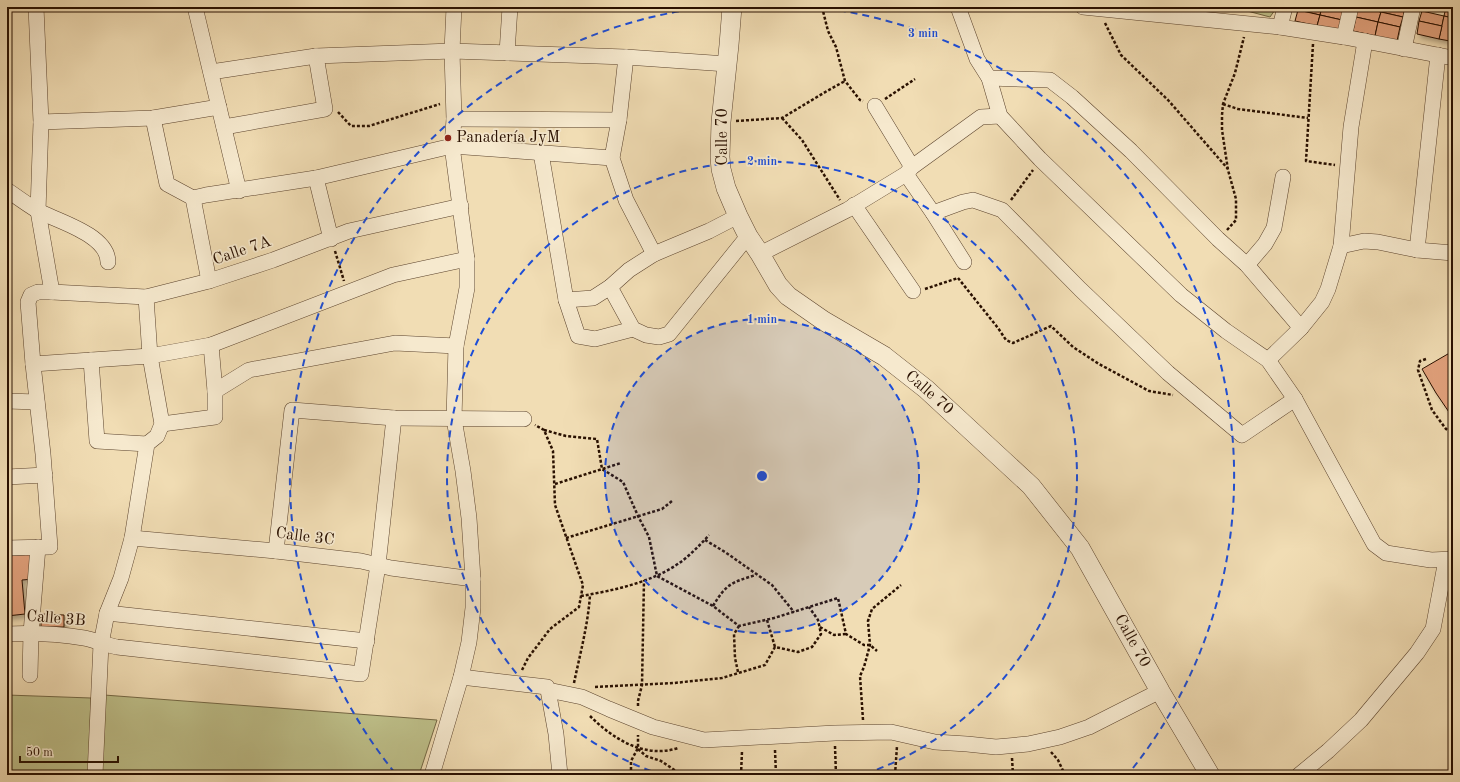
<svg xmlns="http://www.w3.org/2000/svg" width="1460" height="782" font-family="'Old Standard TT',serif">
<defs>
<filter id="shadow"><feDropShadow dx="3.5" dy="3.5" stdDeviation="2" flood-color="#0004"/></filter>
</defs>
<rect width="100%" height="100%" fill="#f1ddb4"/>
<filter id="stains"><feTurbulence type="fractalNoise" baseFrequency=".005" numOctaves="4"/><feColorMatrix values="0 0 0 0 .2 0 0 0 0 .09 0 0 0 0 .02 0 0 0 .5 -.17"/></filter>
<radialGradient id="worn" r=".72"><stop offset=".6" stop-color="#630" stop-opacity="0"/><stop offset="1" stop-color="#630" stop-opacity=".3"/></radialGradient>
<g fill="#bec08a" stroke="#746845">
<path d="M1232,7H1277L1270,17Z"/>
<path d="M7,695L91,698L89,775H7Z"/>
<path d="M104,695L437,720L419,775H101Z"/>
</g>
<g fill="#e1a17b" stroke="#291000" filter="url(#shadow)">
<path d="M1298,7H1322L1320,15L1298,10Z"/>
<path d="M1322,7H1333L1344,10L1342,20L1320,15Z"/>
<path d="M1358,7L1381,12L1378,22L1356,17Z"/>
<path d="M1360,7H1382L1381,12Z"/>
<path d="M1382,7H1405L1403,17L1381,12Z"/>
<path d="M1446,7H1453V18L1444,16Z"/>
<path d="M1298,10L1320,15L1317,26L1295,21Z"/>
<path d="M1422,11L1444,16L1442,26L1419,21Z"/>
<path d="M1381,12L1403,17L1400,27L1378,22Z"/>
<path d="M1320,15L1342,20L1339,31L1317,26Z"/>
<path d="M1444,16L1453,18V28L1450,41L1439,39Z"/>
<path d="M1356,17L1378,22L1375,36L1353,31Z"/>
<path d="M1419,21L1442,26L1439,39L1417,34Z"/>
<path d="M1378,22L1400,27L1397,41L1375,36Z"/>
<path d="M1453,351V418L1436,393L1422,369Z"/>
<path d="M32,554L34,579L22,580L25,614L7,616V556Z"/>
<path d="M41,614L64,615V627H41Z"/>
</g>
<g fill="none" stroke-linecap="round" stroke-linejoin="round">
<defs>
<g id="minor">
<path d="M36,7L41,122L38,211L52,292"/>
<path d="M195,7L239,191"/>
<path d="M958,7L977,59L989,78L1000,116L1040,159L1181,295L1226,331L1268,360L1295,399L1374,544L1386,553L1431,560L1453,559"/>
<path d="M1083,7L1280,27L1344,37L1453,58"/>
<path d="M1280,27L1285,7"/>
<path d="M1344,37L1351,7"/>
<path d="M1404,49L1413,7"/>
<path d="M507,53L510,7"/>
<path d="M626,57L619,120L612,158L626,200L654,254"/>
<path d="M211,72L316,56L452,51L626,57L727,64"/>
<path d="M989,78L1050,80L1072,97L1131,151L1218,239L1247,265L1301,328"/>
<path d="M875,106L912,167"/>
<path d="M153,118L167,184L193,198L206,195L316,178L452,146L612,158"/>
<path d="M454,119L619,120"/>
<path d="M41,122L153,118L219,107"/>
<path d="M224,127L325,109L316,56"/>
<path d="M541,153L566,300L578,336L595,339L633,329"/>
<path d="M906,174L933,213L964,262"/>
<path d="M316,178L331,239"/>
<path d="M7,190C17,197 28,205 38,211C58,221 108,235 108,262"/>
<path d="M193,198L209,281"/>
<path d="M854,205L913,291"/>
<path d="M933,213L963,202L973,200L1002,210L1080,289L1168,373L1242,435L1295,399"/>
<path d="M1341,246L1364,241L1378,242L1417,250L1453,253"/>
<path d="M1417,250L1438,55"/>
<path d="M760,254L847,210L906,174L912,167L981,117L1000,116"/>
<path d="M1247,265L1265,244L1274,228L1283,177"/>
<path d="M610,287L633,329L646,335L659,337L669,334L748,236"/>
<path d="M566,300L593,298L610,287L629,270L654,254L709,231L738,216"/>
<path d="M91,360L97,441L147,444"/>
<path d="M1268,360L1301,328L1322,302L1328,289L1341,246L1351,127L1365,41"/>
<path d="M33,364L150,356L211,345L393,275L467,259"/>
<path d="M215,391L249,370L395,343L456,346"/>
<path d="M7,401L37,402"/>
<path d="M162,424L215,417V391L211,345"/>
<path d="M7,477L45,475"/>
<path d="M132,538L276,551L361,561L391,568L473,579"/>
<path d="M7,548L50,547L43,454L33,364L28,302L31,295L38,292H52L146,297L209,281L273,260L349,231L461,206"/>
<path d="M276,551L292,410L394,418L524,419"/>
<path d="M107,613L367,641"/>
<path d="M7,634C32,633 59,634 84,638C95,640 106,645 117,647L361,674L378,565L394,418"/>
<path d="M30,675L31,633L38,547"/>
<path d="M461,677L547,687L548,690L582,697L609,709L653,727L704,740L835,733L891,732L935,742L967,744L996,747L1028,744L1060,737L1089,727L1160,691"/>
<path d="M548,690L556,734L560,775"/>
<path d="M95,775L101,644L107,613L121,578L132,538L147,444L157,436L162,424L150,356L146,297"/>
<path d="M432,775L461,677L469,642L473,608V579L469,518L463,471L454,419L456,346L467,288V259L452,146L454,119L452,51L454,7"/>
<path d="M1299,775L1328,751L1361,720L1417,653L1433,629L1446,560"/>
</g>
<path id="tertiary" d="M732,7L729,45L721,122L720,157L721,169L726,188L738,216L748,236L760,254L778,285L788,296L824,321L884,356L926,389L1031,486L1080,548L1160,691L1210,775"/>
</defs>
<use href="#minor" stroke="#5b432d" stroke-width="16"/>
<use href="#tertiary" stroke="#5b432d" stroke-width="20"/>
<g stroke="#291000" stroke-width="2.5" stroke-dasharray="3 2" stroke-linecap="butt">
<path d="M822,7L828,31L836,47L845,81L860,100L863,101"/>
<path d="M1105,23L1121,55L1168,100L1228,169"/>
<path d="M1313,44L1306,161L1335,165"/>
<path d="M885,99L915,79"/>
<path d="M1223,104L1238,109L1308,118"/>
<path d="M338,112L351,126H369L440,104"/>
<path d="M782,118L802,140L840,200"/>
<path d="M736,121L782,118L827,91L845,81"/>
<path d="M1011,200L1033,170"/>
<path d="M1227,230L1236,220V199L1228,170L1222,130V115L1223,104L1235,73L1244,37"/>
<path d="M335,251L344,281"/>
<path d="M958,278L998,328L1006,340L1013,343L1051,326L1073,347L1099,364L1149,391L1173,395"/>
<path d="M925,289L958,278"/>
<path d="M1426,359L1420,361L1418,370L1432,410L1446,429L1453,434"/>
<path d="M544,430L566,436L597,439L602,469L623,482L638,516L649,537L657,576L713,606L739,626L774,618L838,598L846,634L864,645H870L877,651"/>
<path d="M555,484L621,463"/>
<path d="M566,538L662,509L672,501"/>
<path d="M705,540L725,552L772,585L794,612"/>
<path d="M581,596C616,590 659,581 687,557C695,550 702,543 709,535"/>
<path d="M713,606C726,584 732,582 756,575"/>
<path d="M767,620L775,647"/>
<path d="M820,627L834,635L846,634"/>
<path d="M522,670L528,658L550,629L579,607L583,585L555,505L553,451L544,430L535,425"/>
<path d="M738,672L735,658L734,634L739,626"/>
<path d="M574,683C580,654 588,625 590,595"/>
<path d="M595,687L674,683L722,678L765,665L775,647L798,652L812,647L821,634L818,620L809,607"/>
<path d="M638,706V701L642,685L644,580"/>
<path d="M590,716C613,739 645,759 678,748"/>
<path d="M863,720L860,676L864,667L870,645L868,621L872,609L901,585"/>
<path d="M835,746L836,775"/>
<path d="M638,749L646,756L661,761L682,775"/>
<path d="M775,750L776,775"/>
<path d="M1051,752L1058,760L1065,775"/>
<path d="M1012,758L1013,775"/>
<path d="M631,775V761L638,748V735"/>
<path d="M741,775L742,751"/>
<path d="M895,775L897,746"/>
</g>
<use href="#minor" stroke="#f6e9ce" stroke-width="15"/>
<use href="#tertiary" stroke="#f6e9ce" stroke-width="19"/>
</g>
<circle cx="762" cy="476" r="157" fill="#1d4ed8" fill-opacity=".12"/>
<g fill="none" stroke="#1d4ed8" stroke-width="2" stroke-dasharray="7 5">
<circle cx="762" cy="476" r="157"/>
<path d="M662 775A315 315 0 1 1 862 775"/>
<path d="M395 773A472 472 0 0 1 709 7M815 7A472 472 0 0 1 1129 773"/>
</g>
<circle fill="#8f2418" stroke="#f6e9ce" stroke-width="1.5" cx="448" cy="138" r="4"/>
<g text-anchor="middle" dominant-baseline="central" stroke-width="3.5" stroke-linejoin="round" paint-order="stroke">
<g font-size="16" fill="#291000" stroke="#f6e9ce">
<text transform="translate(723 137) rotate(-90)">Calle 70</text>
<text transform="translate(242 251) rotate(-19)">Calle 7A</text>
<text transform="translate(929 393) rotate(41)">Calle 70</text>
<text transform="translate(305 537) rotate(7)">Calle 3C</text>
<text transform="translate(56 619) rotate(5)">Calle 3B</text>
<text transform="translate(1132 641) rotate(61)">Calle 70</text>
</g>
<g font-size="16" fill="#291000" stroke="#f6e9ce" text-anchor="start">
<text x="456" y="138">Panadería JyM</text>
</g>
</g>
<circle cx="762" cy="476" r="6" fill="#1d4ed8" stroke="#f6e9ce" stroke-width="2"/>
<g font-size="12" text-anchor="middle" font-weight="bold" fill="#1d4ed8" stroke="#f6e9ce" stroke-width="3.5" stroke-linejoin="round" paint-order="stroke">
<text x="923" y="37">3 min</text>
<text x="762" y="165">2 min</text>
<text x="762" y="323">1 min</text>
</g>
<rect width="1460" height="782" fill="none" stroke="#f1ddb4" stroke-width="24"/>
<rect x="8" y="8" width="1444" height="766" fill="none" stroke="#291000" stroke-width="2"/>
<rect x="12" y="12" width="1436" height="758" fill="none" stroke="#291000"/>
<path d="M20 756v6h98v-6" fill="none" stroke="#291000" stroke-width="2"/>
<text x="26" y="756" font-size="12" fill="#291000" stroke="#f6e9ce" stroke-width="3" paint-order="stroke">50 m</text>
<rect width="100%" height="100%" filter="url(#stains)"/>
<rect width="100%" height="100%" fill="url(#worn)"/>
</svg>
